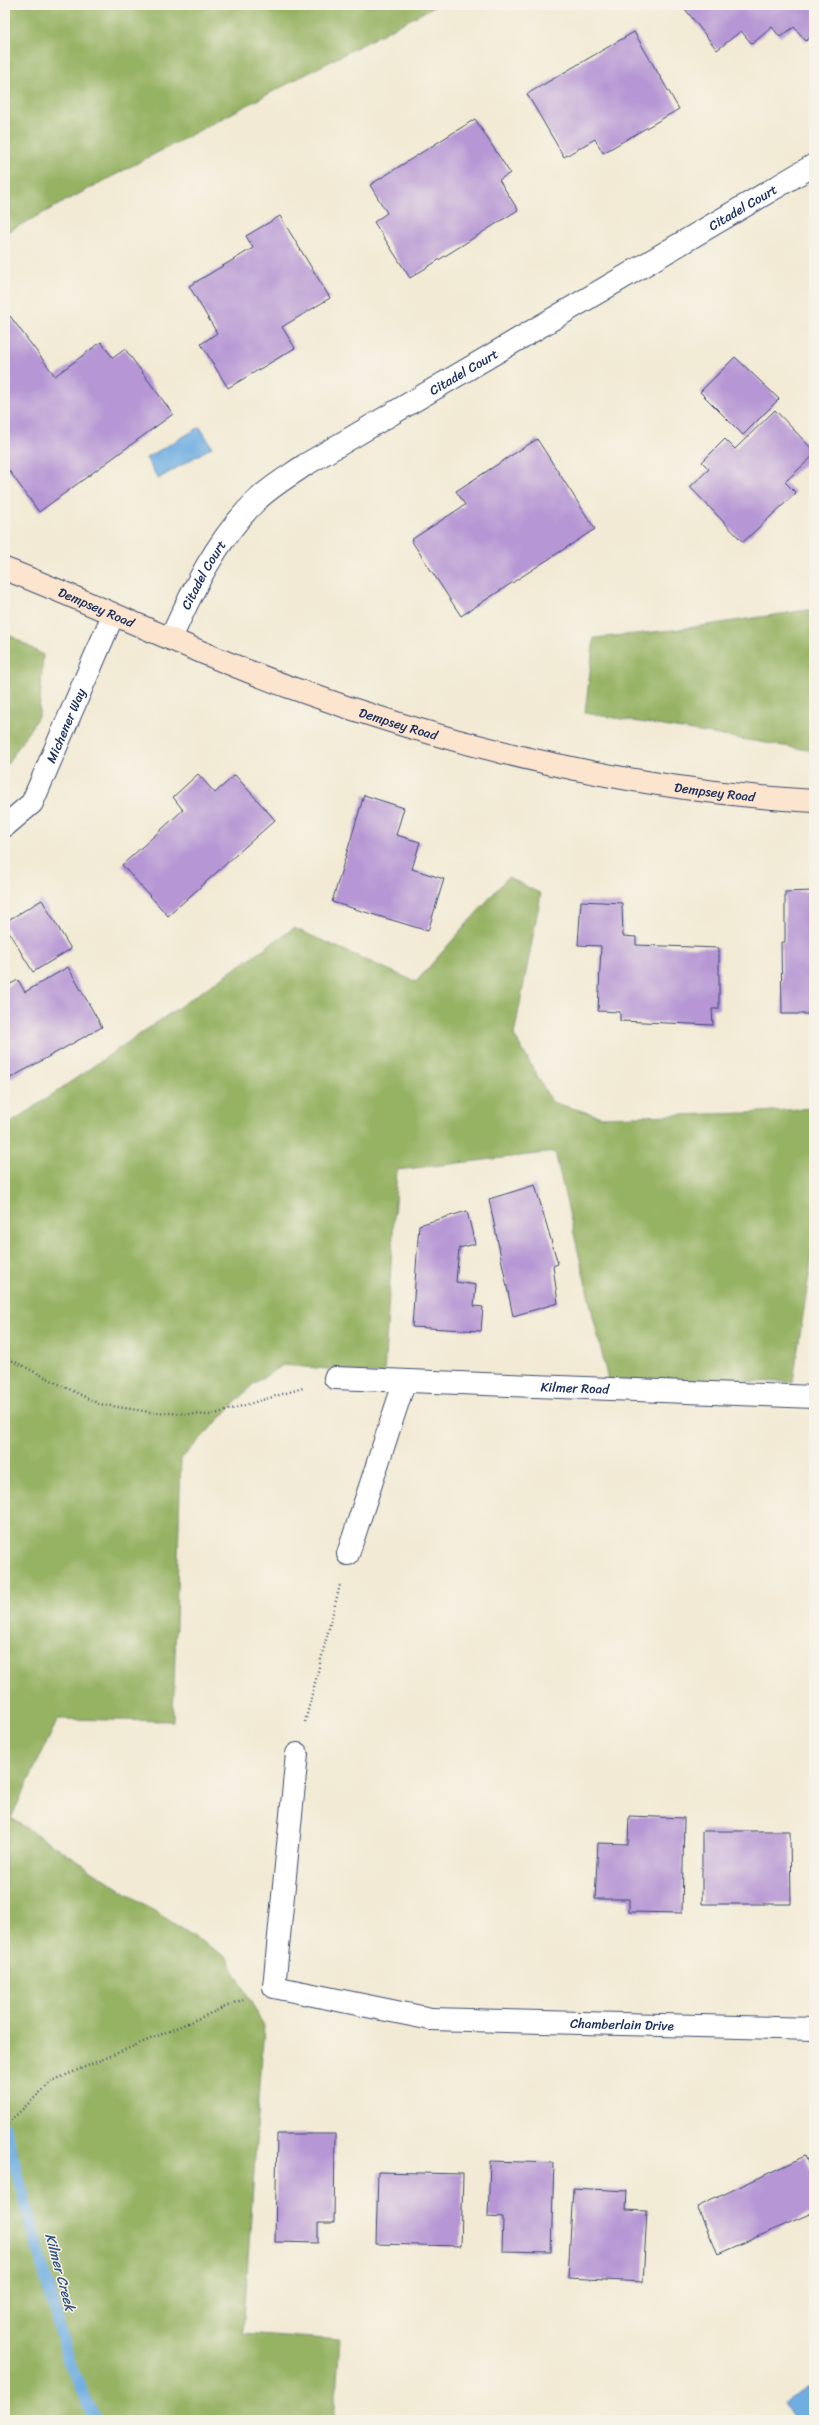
<svg xmlns="http://www.w3.org/2000/svg" width="819" height="2425" font-family="Sriracha,sans-serif">
<rect width="100%" height="100%" fill="#f7f3e8"/>
<filter id="ink" filterUnits="userSpaceOnUse"><feTurbulence type="fractalNoise" baseFrequency=".025" numOctaves="2"/><feDisplacementMap in="SourceGraphic" scale="8" xChannelSelector="R" yChannelSelector="G"/><feConvolveMatrix kernelMatrix="1 2 1 2 8 2 1 2 1" color-interpolation-filters="sRGB"/></filter>
<filter id="wash" filterUnits="userSpaceOnUse"><feTurbulence type="fractalNoise" baseFrequency=".012" numOctaves="4" result="noise"/><feDisplacementMap in="SourceGraphic" scale="16" xChannelSelector="R" yChannelSelector="G"/><feGaussianBlur stdDeviation="0.9" result="paint"/><feColorMatrix in="noise" values="0 0 0 0 0 0 0 0 0 0 0 0 0 0 0 0 0 1.4 0 .05"/><feComposite in="paint" operator="in"/></filter>
<g filter="url(#wash)">
<rect width="100%" height="100%" fill="#f2ead4"/>
<g fill="#96b263" stroke="#587060">
<path d="M5,5H437L5,233Z"/>
<path d="M814,609V751L585,713L594,638L674,630Z"/>
<path d="M5,632L43,655L39,715L5,768Z"/>
<path d="M508,877L541,894L514,1035L552,1102L602,1117L746,1113L814,1108V1242L793,1382L608,1380L555,1152L397,1170L384,1374L283,1365L253,1384L181,1459L173,1721L58,1719L11,1818L227,1958L264,2026L243,2333L340,2340L334,2420H5V1127L294,928L416,982Z"/>
</g>
<g fill="#6faee2" stroke="#456ea0">
<path d="M200,427L212,447L158,479L146,458Z"/>
<path d="M814,2385V2419L795,2420L785,2403Z"/>
</g>
<g fill="none" stroke-linecap="round" stroke-linejoin="round">
<path stroke="#6faee2" stroke-width="12" d="M5,2128L68,2360L95,2420"/>
</g>
<g id="blocks">
<g fill="#b696d4">
<path d="M682,5H814V34L806,41L794,27L780,37L772,27L752,44L741,31L717,50Z"/>
<path d="M634,32L679,109L603,153L595,139L564,157L527,94Z"/>
<path d="M475,119L510,173L499,180L518,210L410,278L374,222L387,213L370,185Z"/>
<path d="M280,216L330,298L282,327L295,348L228,388L201,344L217,333L189,286L253,248L246,236Z"/>
<path d="M10,316L55,376L101,342L113,358L125,349L173,414L39,512L5,465V320Z"/>
<path d="M735,357L779,399L743,435L700,392Z"/>
<path d="M775,410L814,451V455L785,482L796,493L743,542L690,487L709,469L702,462L725,439L735,449Z"/>
<path d="M537,439L595,529L461,616L411,540L465,505L456,491Z"/>
<path d="M198,774L215,793L235,775L275,820L168,916L122,865L183,810L173,797Z"/>
<path d="M364,795L404,808L396,835L420,842L412,869L444,879L428,931L332,902Z"/>
<path d="M814,891V1014H782L781,942H785V892Z"/>
<path d="M42,900L71,949L33,972L5,926V922Z"/>
<path d="M581,901L622,903L623,936L636,937V945L719,948V1009H712L713,1025L620,1021V1012L598,1011L601,946L578,945Z"/>
<path d="M68,967L102,1027L5,1081V987L18,980L25,992Z"/>
<path d="M535,1185L558,1264L553,1266L558,1303L513,1316L489,1199Z"/>
<path d="M467,1211L475,1244L459,1248L456,1282L476,1285L474,1306L483,1307L481,1331L412,1327L419,1225Z"/>
<path d="M629,1816L684,1818L682,1913L629,1912V1899H595L598,1843L628,1844Z"/>
<path d="M702,1831H790L791,1904H702Z"/>
<path d="M277,2134H335L334,2223H318V2243L275,2242Z"/>
<path d="M805,2156L814,2177V2212L718,2254L697,2207Z"/>
<path d="M490,2161L554,2163L551,2252L502,2251L503,2218L488,2217Z"/>
<path d="M378,2172L463,2174L461,2246L376,2244Z"/>
<path d="M573,2188L627,2191L626,2210L647,2211L643,2282L568,2278Z"/>
</g>
</g>
</g>
<g filter="url(#ink)">
<use href="#blocks" fill-opacity="0" stroke="#3b4b70" stroke-width="1"/>
<g fill="none" stroke-linecap="round" stroke-linejoin="round">
<defs>
<g id="lane">
<path d="M348,1554L404,1383"/>
<path d="M297,1754L274,1987L431,2019"/>
</g>
<g id="street">
<path id="s1" d="M171,638C193,589 217,539 256,501C270,487 289,476 305,465L814,165"/>
<path id="s2" d="M5,826L32,803L113,615"/>
<path id="s3" d="M335,1378L814,1397"/>
<path id="s4" d="M431,2019L814,2029"/>
</g>
<g id="secondary">
<path id="s5" d="M5,569C101,606 195,653 292,688C456,748 639,791 814,801"/>
</g>
</defs>
<use href="#lane" stroke="#3b4b70" stroke-width="24"/>
<use href="#street" stroke="#3b4b70" stroke-width="24"/>
<use href="#secondary" stroke="#3b4b70" stroke-width="24"/>
<g stroke="#3b4b70" stroke-width="2.5" stroke-dasharray="1 3" stroke-linecap="butt">
<path d="M5,1357L99,1404L150,1412L211,1415L303,1388"/>
<path d="M305,1722L340,1585"/>
<path d="M5,2126L52,2081L244,1999"/>
</g>
<use href="#lane" stroke="#fff" stroke-width="22"/>
<use href="#street" stroke="#fff" stroke-width="22"/>
<use href="#secondary" stroke="#fce5cf" stroke-width="22"/>
</g>
</g>
<g text-anchor="middle" dominant-baseline="central" stroke-width="3" stroke-linejoin="round" paint-order="stroke">
<g font-size="13" fill="#1b2f5e" stroke="#f7f3e8">
<text stroke="none"><textPath href="#s1" startOffset="731">Citadel Court</textPath></text>
<text stroke="none"><textPath href="#s1" startOffset="407">Citadel Court</textPath></text>
<text stroke="none"><textPath href="#s1" startOffset="71">Citadel Court</textPath></text>
<text stroke="none"><textPath href="#s5" startOffset="99">Dempsey Road</textPath></text>
<text stroke="none"><textPath href="#s5" startOffset="423">Dempsey Road</textPath></text>
<text stroke="none"><textPath href="#s2" startOffset="120">Michener Way</textPath></text>
<text stroke="none"><textPath href="#s5" startOffset="747">Dempsey Road</textPath></text>
<text stroke="none"><textPath href="#s3" startOffset="240">Kilmer Road</textPath></text>
<text stroke="none"><textPath href="#s4" startOffset="191">Chamberlain Drive</textPath></text>
</g>
<g font-size="14" font-style="italic" fill="#345586" stroke="#f7f3e8">
<text transform="translate(60 2272) rotate(75)">Kilmer Creek</text>
</g>
</g>
<rect width="819" height="2425" fill="none" stroke="#f7f3e8" stroke-width="20"/>
</svg>
